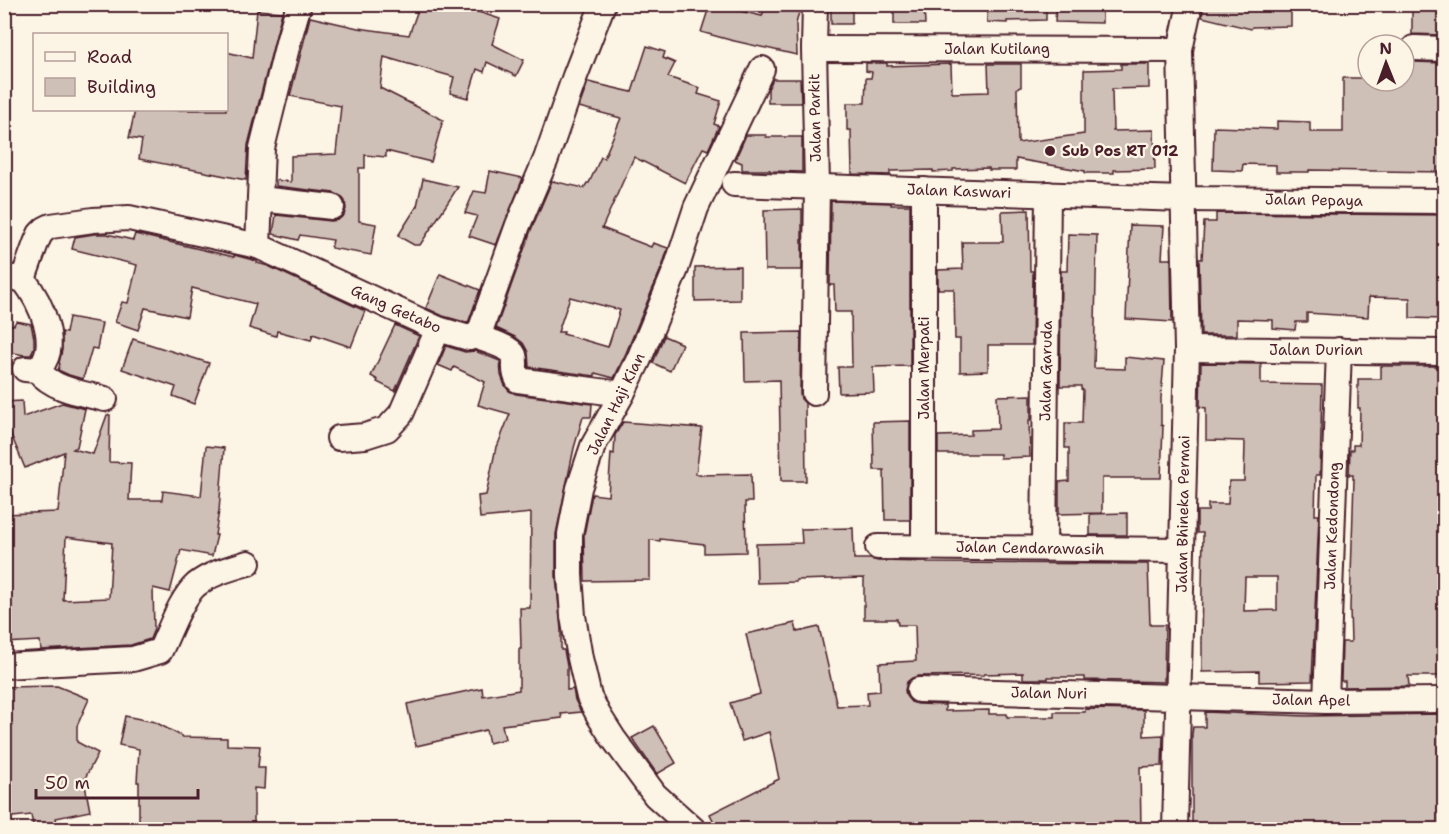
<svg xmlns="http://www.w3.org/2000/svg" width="1449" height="834" font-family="'Shantell Sans',sans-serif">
<rect width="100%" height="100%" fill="#fcf5e5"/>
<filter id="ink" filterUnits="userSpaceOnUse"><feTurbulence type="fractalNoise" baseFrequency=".0167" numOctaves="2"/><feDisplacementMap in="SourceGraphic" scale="12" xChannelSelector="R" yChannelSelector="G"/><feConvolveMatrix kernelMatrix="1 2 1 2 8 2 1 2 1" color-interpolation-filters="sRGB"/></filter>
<g filter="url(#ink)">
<g fill="#cfc0b7" stroke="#4a1f2b" stroke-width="1.5" fill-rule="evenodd">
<path d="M420,4H450L465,10L466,8L500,19L492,44L524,60L516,76L487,62L484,72L477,69L468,98L450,93L454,77L384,57L380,88L443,120L431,162L386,151V157L365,155V168H359V221L376,224L371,255L331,248L333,240L300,235L298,240L273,234L276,215L331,221L338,220L344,215L346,209L345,201L341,196L334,193L276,186V180L291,182V156L336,154L341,106L290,96L310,17L358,28L409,35Z"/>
<path d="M710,4L762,16L766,4H801L796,24L797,55L730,40L701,32Z"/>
<rect x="831" y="4" width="21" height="20"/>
<path d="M894,4H924L925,24H894Z"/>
<path d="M988,4H1046V20L1007,21V23L987,22Z"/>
<path d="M1056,4H1102V23L1055,22Z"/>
<path d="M1204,4H1291V26L1252,27L1251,29L1202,17Z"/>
<path d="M1412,4H1441V35L1412,34Z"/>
<path d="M257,10L282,12L248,145L246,180L139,159L142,140L129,138L135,110H226V52L252,58Z"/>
<path d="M647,46L665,52L663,58L675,63L668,77L700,88L698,94L721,101L714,124L719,126L708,150L703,148L685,183L634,157L602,228L651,247L653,243L668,248L663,264L626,353L614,378L595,373V376L529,367L528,352L523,343L515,337L496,328L531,230L552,181L584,188L587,183H589L601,157L604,158L621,118L579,107L588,82L632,92ZM570,297L620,310L608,347L563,334L564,332H558Z"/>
<path d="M1404,59L1414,62L1444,63V172L1309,170V172H1276V165L1243,164L1242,171L1213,170L1214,127L1277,129V121L1310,122V132H1343V78H1368V81H1404Z"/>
<path d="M866,63H887V66L951,64L952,93L989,92L988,64H1021V87L1017,88L1018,143L1084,134V70L1121,69V64H1149V88L1112,89L1113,131L1154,130L1155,169L1114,170V173H1085V171L1016,159V170H989V168L953,169V171L933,172V170L890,171V175L852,174L851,130H847V103H865L866,78H871L872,72L866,71Z"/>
<path d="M773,79H800L801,103H768V89Z"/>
<path d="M746,135H766V137H802V172L770,171V170H742V163L735,160Z"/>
<path d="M490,171L523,178L496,245L469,236L477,216L465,213L474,191L486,193Z"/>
<path d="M423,179L458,187L420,245H414L398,236L417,206Z"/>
<path d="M831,201L891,203V205H910V366L873,367L874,392L839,393L838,367H852L851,312H835L834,285H830Z"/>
<path d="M802,209V270H765L764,210Z"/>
<path d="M1029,210L1030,271H1033L1032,345H988V371L960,372V339H955L954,289H938V270L963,269L962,242H1003L1002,211Z"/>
<path d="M1216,213L1444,215V319L1410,318V298L1369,297L1368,317L1307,313V322H1296L1295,330L1273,328V320L1237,319V335H1201L1199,259H1202L1204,222H1216Z"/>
<path d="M1130,225L1164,226L1162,259H1171L1172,322L1126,319Z"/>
<path d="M94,234H107L133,240L135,234L234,257V255L253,260L257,261V263L268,266L365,311L351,347L313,334L311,340L277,331L276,336L249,328L256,304L192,288L187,317L145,308L138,330L115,322L122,302L128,303L137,265L72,249L75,237Z"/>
<path d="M1068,234L1097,235L1094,368L1125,369V357L1164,361L1161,398V425L1163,426L1161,478H1102V513L1059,514V482L1069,481V448H1065V423H1082L1083,390L1081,389V386H1060L1061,271H1067Z"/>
<path d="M740,266V300L695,301V267Z"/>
<path d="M440,274L480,290L468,323L443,316L426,308Z"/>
<path d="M69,317L102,323L97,349L92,348L83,379L69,375L58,370L60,364L59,363L62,350V332L66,333Z"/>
<path d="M16,321L31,324L34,338V347L31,355H24L4,351V325H14Z"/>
<path d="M395,325L419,336L395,391L377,382L378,380L371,376Z"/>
<path d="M801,332L800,393L801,399L805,403L806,481H781L779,380L745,381L744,333Z"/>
<path d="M664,336L682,344L670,371L653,363Z"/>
<path d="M133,339L209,363L194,404L173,396L176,387L122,369Z"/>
<path d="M446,346L465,352L475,351L500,361L501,375L505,386L509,391L516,394L592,404L591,417H583L574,448L556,534V576L561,630V650H564L567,666V690L573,689L575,700L581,712L561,714L562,718L502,725L505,739L489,743L486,730L416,746L407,704L482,688L483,696L519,690V649H521L520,608H530L531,513L480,518L478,496L486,495L496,447H497L510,414L478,405L485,382L454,367L452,371L438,365Z"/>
<path d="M1201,363L1261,364V384L1322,385L1320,475H1316L1315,515H1319L1312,681L1259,682V671L1202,672V642H1201L1203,533H1197V511H1208V504H1228L1229,481H1244L1245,443L1244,441L1206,440V408L1200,407ZM1245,577H1277V610L1244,611Z"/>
<path d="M1381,366H1439L1438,386H1444V676H1408L1409,686L1345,687V681H1341L1342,642H1351L1350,608L1354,479H1353V475H1349L1350,450H1353V445H1359L1360,408H1358V379H1381Z"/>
<path d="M1031,395V420H1029L1030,457L1000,458V454H938V436L971,435V430L998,429L997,396Z"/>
<path d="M22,401L23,417L62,403L85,409L77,447L73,449L93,454L107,415H110L109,462L131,463L129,500H162L163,491L201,496L206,446L224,448L219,511L215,535H217L212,556L181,550L170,592L153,588L154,629L150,639L131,645L41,650L40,641L4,643V514L58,512L64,452L25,468L4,418V402ZM66,537L112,543L109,598L63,600Z"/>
<path d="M910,421V520H885L884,470H874L873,422Z"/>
<path d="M623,422L702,428L696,474H700L699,475L751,474L752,502H745L746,552L704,553V544L660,539V541L650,540V580L585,581L584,535L592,494L608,496L611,453L614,454L615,435Z"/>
<path d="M1127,513V535H1090V514Z"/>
<path d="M853,528L854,559H870L878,561L927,562V563L1148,564L1150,625H1165L1164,682L1085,680V677H1048V679H1023V673L984,674V675L919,676L912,678L907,682L905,690L906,696L911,702L918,704L945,705V711L989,710V714H1007V717H1054V712H1085V709L1144,710V736L1163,735L1162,766L1140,767L1141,829L1075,828H1036V830H718L710,814L779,779L769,732L742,741L730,703L760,694L746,634L795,623L797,632L819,627L837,706L868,705L867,692L880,691L879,663L916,661L915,625H898L897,619H864V578L796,580V582L757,583L756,544L802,543L801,529Z"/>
<path d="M57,686L89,699L77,726V742L98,753L84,780L90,811L56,818L58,830H34L31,815L4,818V687Z"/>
<path d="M1205,712L1306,716L1444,714V830H1192V734L1193,727H1205Z"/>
<path d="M125,716L155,722L183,737L227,738V745L260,746L258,768H265L264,789L254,788V830H153L152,822L139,821V782H137L139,749L119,745Z"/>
<path d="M654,726L676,763L657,774L632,738Z"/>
</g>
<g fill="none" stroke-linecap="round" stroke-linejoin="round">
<defs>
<g id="street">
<path d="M1414,48L1444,49"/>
<path d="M814,49L1180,50"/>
<path d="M734,184L1183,199L1444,201"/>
<path d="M260,199L332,207"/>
<path d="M258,246L262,148L289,39L299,4"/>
<path d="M4,277L23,279L36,243L40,234L45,229L51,226L93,220L129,218L258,246L438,329L469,338L479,334L518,225L546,159L575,76L603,4"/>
<path d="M23,279C40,301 63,347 37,370L25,369"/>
<path d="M474,336C483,339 511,347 514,355C517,365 512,369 518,380L622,394"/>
<path d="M1187,349L1444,352"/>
<path d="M37,370C54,390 81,393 105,399"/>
<path d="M814,393L817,186L814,49L815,4"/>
<path d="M339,438L365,436L387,429L401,414L438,329"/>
<path d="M878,547L1182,550"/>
<path d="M924,547V190"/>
<path d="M1044,548L1048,194"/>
<path d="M4,666L133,659L160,651C169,633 181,598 196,585C211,573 231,568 248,563"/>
<path d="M919,690L1326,701L1444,700"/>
<path d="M1326,701L1339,350"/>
<path d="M694,830L655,795L613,738L599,716L589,697L580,658L573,616L570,575V534L579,488L593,446L622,394L639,359L676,269L696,208L762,69"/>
<path d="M1175,830L1187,349L1180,50L1190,4"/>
</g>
</defs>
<use href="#street" stroke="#4a1f2b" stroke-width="28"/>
<use href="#street" stroke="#fcf5e5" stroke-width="24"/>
</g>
</g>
<circle fill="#4a1f2b" stroke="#fcf5e5" stroke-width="2" cx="1050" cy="151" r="6"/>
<g text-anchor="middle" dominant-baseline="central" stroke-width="4.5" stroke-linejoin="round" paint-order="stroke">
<g font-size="15" fill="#4a1f2b" stroke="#fcf5e5">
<text x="997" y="49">Jalan Kutilang</text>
<text transform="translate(815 118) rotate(-91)">Jalan Parkit</text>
<text transform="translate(959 191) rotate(2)">Jalan Kaswari</text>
<text transform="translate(1314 200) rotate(1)">Jalan Pepaya</text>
<text transform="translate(396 309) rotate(24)">Gang Getabo</text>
<text x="1316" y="350">Jalan Durian</text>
<text transform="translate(924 368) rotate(-90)">Jalan Merpati</text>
<text transform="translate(1046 371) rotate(-89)">Jalan Garuda</text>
<text transform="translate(616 404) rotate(-64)">Jalan Haji Kian</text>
<text transform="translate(1183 514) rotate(-89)">Jalan Bhineka Permai</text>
<text transform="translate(1332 526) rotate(-88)">Jalan Kedondong</text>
<text transform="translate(1030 548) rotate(1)">Jalan Cendarawasih</text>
<text transform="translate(1049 693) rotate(1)">Jalan Nuri</text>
<text transform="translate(1311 700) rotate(1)">Jalan Apel</text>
</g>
<g font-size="15" font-weight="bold" fill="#4a1f2b" stroke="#fcf5e5" text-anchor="start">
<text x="1062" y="151">Sub Pos RT 012</text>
</g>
</g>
<rect width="1449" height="834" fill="none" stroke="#fcf5e5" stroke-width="24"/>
<rect x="12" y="12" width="1425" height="810" fill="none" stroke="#4a1f2b" stroke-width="2" filter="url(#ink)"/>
<rect x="33" y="33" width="195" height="78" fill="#fcf5e5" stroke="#b59f9b" stroke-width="1.5"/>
<rect x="45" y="52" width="30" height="9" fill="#fcf5e5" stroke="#b59f9b" stroke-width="1.5"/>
<text x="87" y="63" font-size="18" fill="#4a1f2b">Road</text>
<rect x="45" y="78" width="30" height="18" fill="#cfc0b7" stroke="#b59f9b" stroke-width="1.5"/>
<text x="87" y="93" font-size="18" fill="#4a1f2b">Building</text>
<g transform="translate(1386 63) rotate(359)"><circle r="28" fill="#fcf5e5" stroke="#b59f9b" stroke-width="1.5"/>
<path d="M0-4.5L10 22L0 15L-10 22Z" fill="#4a1f2b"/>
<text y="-9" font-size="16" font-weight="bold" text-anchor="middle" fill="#4a1f2b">N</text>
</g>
<path d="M36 789v9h162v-9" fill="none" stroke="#4a1f2b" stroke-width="3"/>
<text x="45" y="789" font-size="18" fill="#4a1f2b" stroke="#fcf5e5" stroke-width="4.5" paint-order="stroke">50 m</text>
</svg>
